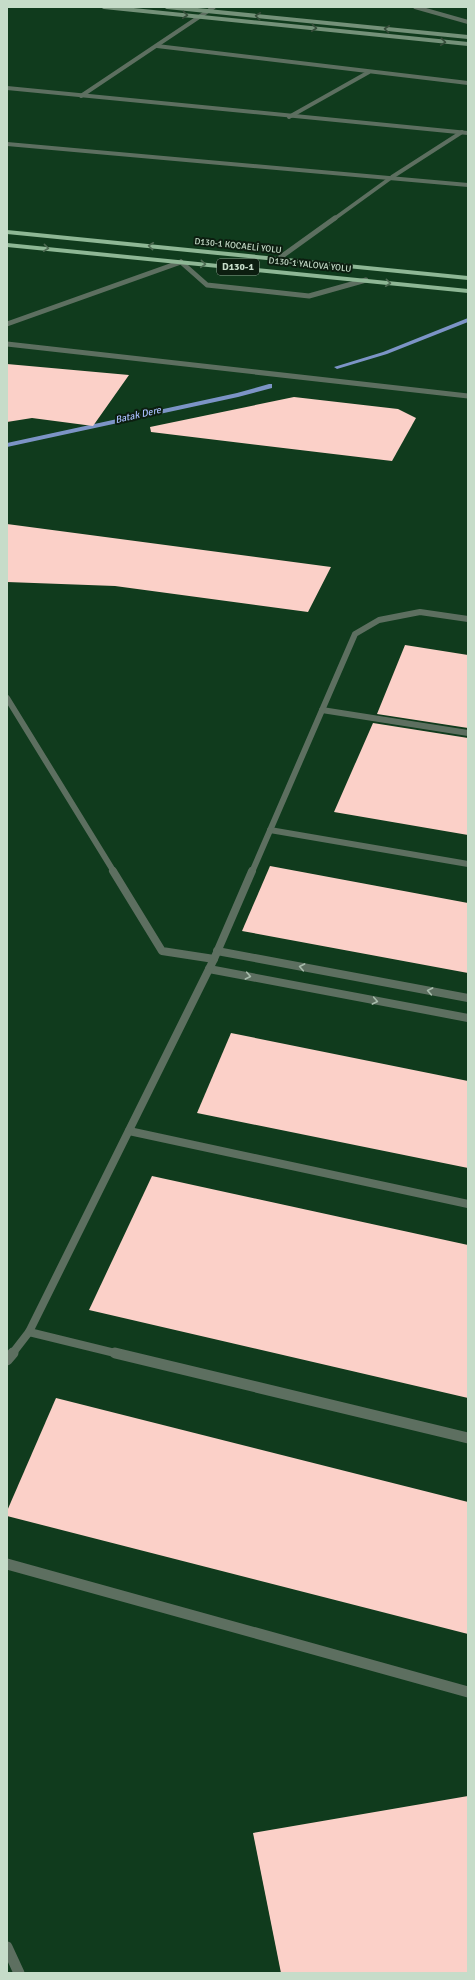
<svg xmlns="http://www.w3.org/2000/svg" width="475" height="1980" font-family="Signika,sans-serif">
<rect width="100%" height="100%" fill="#103b1d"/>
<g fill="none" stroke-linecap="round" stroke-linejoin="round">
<g fill="#7c94c6" fill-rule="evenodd">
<path d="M468,318V322L387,354L337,369L334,367L383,352Z"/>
<path d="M269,384H272V388L238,397L7,447V443L237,393Z"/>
</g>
</g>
<g fill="#fbd0c8">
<path d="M7,364L129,375L93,426L32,418L7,422Z"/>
<path d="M294,397L398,409L416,418L392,461L151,432L150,427Z"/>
<path d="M7,524L331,567L308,612L115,586L7,582Z"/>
<path d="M405,645L468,655V728L377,714Z"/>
<path d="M373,723L468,738V835L334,812Z"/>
<path d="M270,866L468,903V973L242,931Z"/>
<path d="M231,1033L468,1081V1168L197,1113Z"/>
<path d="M152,1176L468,1245V1398L89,1310Z"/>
<path d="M56,1398L468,1502V1634L7,1516V1511Z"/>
<path d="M468,1796V1973H281L253,1833Z"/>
</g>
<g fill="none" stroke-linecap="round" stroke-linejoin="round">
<path stroke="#5d6f60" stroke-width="5" d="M181,262L207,285L309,296L366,280"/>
<g stroke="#5d6f60" stroke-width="4">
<path d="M157,46L468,83"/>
<path d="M7,88L468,133"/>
<path d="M81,96L214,7"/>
<path d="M289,117L369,72"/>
<path d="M7,144L468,185"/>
<path d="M334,219L392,177L462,132"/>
</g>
<g stroke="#5d6f60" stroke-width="5">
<path d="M278,259L335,218"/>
<path d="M7,324L181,262"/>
<path d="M7,344L468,396"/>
</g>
<g stroke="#5d6f60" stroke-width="6">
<path d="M7,698L114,872"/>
<path d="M322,710L468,733"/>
<path d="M270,830L468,864"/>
<path d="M252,872L355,634L379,620L420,612L468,619"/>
</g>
<g stroke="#5d6f60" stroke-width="8">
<path d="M113,871L162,951L214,959"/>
<path d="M217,951L468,998"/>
<path d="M209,969L468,1018"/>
<path d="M129,1131L468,1204"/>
<path d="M29,1332L119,1354"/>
<path d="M12,1354L29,1332L214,959L252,871"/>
</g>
<g stroke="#5d6f60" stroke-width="11">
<path d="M115,1353L468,1438"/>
<path d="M7,1360L13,1353"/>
<path d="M7,1564L468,1692"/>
<path d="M7,1947L19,1973"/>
</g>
<path stroke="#5d6f60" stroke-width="4" d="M415,7L468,22"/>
<g stroke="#749179" stroke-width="4">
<path d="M104,7L468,44"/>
<path d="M167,7L468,37"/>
</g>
<g fill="#8eb795" fill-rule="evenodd">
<path d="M7,230L468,276V280L7,234Z"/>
<path d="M7,243L468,289V293L7,247Z"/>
</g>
</g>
<defs><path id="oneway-chevron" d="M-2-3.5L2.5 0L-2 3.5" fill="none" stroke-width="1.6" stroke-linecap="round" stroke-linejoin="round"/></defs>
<g stroke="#364c3a">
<use href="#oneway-chevron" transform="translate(185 15) rotate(6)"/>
<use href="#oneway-chevron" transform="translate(258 16) rotate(-174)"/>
<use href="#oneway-chevron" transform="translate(314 28) rotate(6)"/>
<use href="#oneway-chevron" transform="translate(387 29) rotate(-174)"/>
<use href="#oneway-chevron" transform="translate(443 42) rotate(6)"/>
</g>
<g stroke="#4d6a52">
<use href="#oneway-chevron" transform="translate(151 246) rotate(-174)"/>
<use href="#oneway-chevron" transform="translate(46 248) rotate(6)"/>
<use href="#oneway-chevron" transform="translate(203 264) rotate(5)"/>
<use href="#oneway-chevron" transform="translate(388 283) rotate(6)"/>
</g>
<g stroke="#a6bbaa">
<use href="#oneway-chevron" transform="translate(302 967) rotate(-169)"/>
<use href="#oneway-chevron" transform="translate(248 976) rotate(11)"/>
<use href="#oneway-chevron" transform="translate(430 991) rotate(-169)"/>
<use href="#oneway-chevron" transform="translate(375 1001) rotate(11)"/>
</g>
<g text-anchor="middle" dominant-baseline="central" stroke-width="4" stroke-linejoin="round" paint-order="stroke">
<g font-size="9" fill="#c6dcc9" stroke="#0c1e10">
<text transform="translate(238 246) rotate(6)">D130-1 KOCAELİ YOLU</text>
<text transform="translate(310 265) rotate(6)">D130-1 YALOVA YOLU</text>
</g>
<rect fill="#0c1e10" stroke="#8ea392" stroke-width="1" x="217" y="259" width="42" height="16" rx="3"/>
<g font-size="10" font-weight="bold" fill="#c6dcc9">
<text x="238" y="267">D130-1</text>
</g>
<g font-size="10" font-style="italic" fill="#a9befd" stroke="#0c1e10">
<text transform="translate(138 415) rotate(-13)">Batak Dere</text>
</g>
</g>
<rect width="475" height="1980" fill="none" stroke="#c6dcc9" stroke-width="16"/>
</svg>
